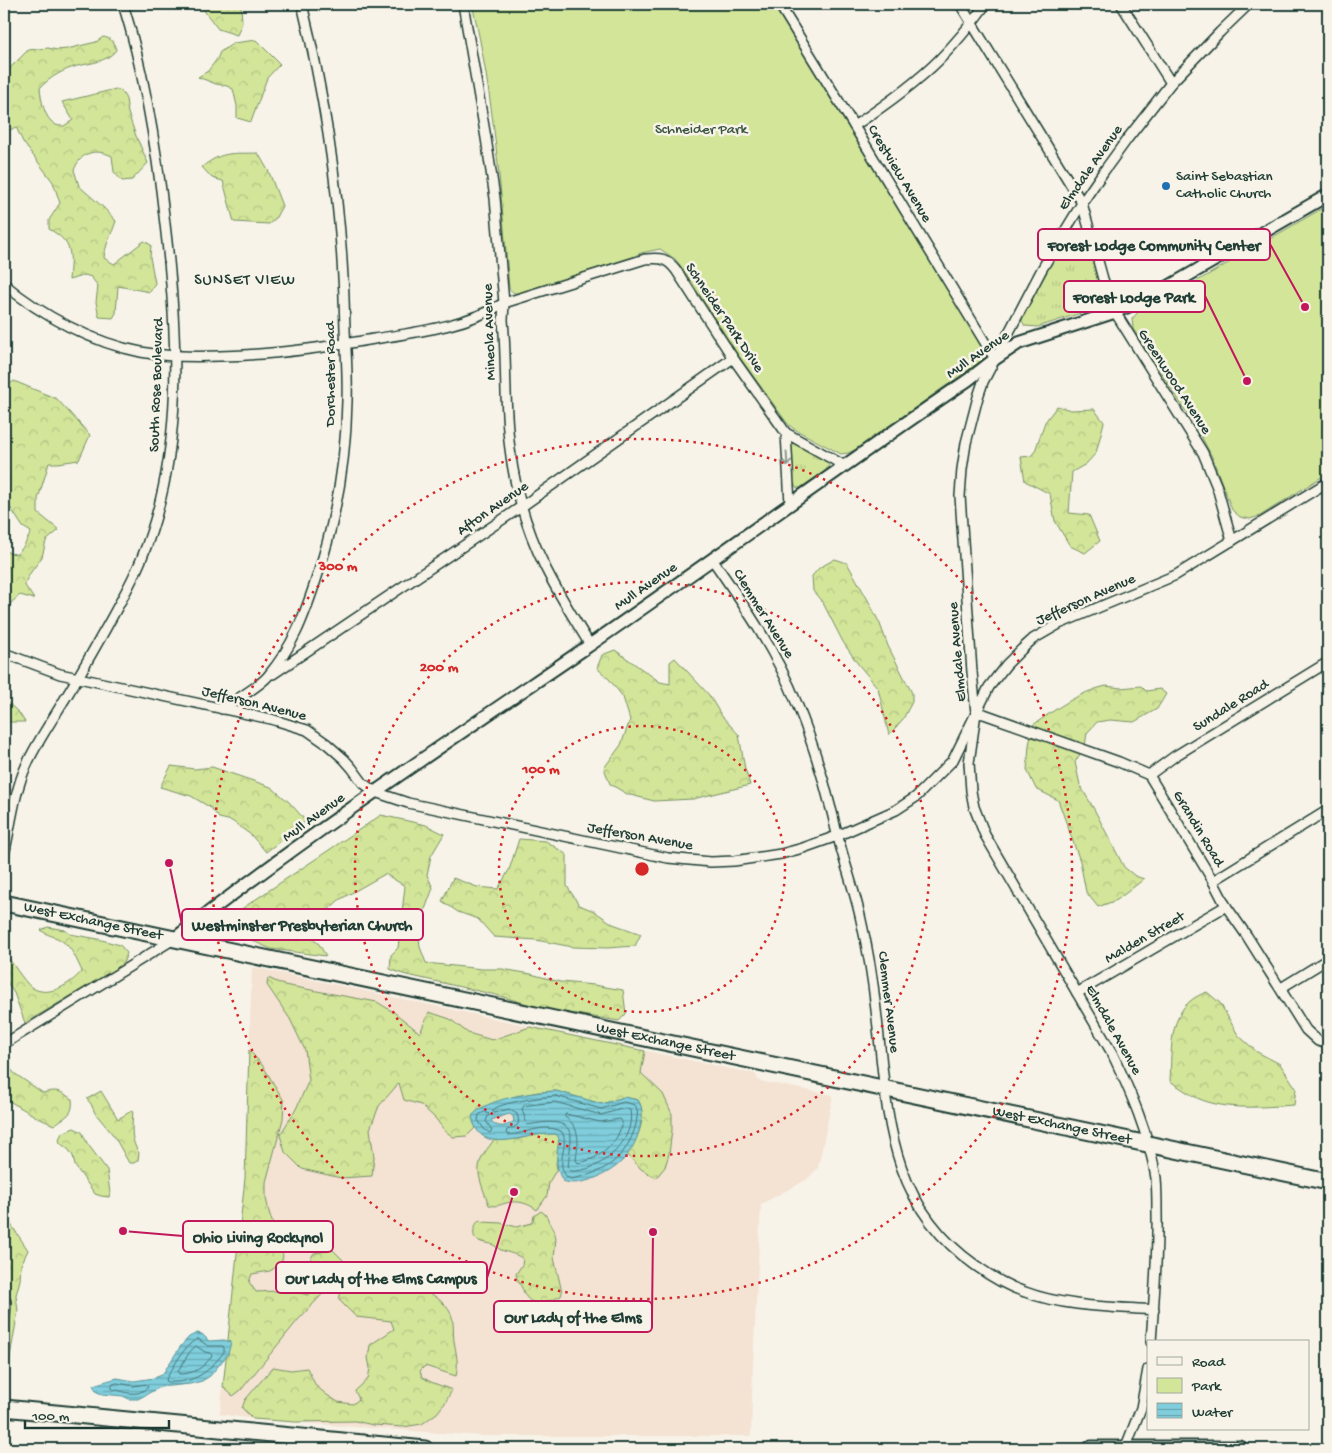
<svg xmlns="http://www.w3.org/2000/svg" width="1332" height="1453" font-family="'Gochi Hand',sans-serif">
<defs>
<pattern id="grass-tufts" width="24" height="20" patternUnits="userSpaceOnUse" patternTransform="scale(1.25)"><rect width="24" height="20" fill="#d2e599"/><path d="M3 7l-1-3M5 7V3M7 7l1-3M15 17l-1-3M17 17v-4M19 17l1-3" fill="none" stroke="#b4c584"/></pattern>
<pattern id="forest-crowns" width="20" height="18" patternUnits="userSpaceOnUse" patternTransform="scale(1.25)"><rect width="20" height="18" fill="#d2e599"/><path d="M2 6a3 3 0 1 1 6 0M12 15a3 3 0 1 1 6 0" fill="none" stroke="#b4c584"/></pattern>
<pattern id="water-rules" width="6" height="5" patternUnits="userSpaceOnUse" patternTransform="scale(1.25)"><rect width="6" height="5" fill="#80cedd"/><path d="M0 2.5h6" fill="none" stroke="#68a8b4"/></pattern>
</defs>
<rect width="100%" height="100%" fill="#f7f3e8"/>
<filter id="ink" filterUnits="userSpaceOnUse"><feTurbulence type="fractalNoise" baseFrequency=".02" numOctaves="2"/><feDisplacementMap in="SourceGraphic" scale="10" xChannelSelector="R" yChannelSelector="G"/><feConvolveMatrix kernelMatrix="1 2 1 2 8 2 1 2 1" color-interpolation-filters="sRGB"/></filter>
<g filter="url(#ink)">
<path fill="#f4e2d3" d="M252,967L755,1074L759,1081L833,1095L818,1168L806,1180L761,1204L753,1363L751,1436H482L260,1420L220,1414L245,1178Z"/>
<g fill="url(#grass-tufts)" stroke="#789166">
<path d="M1074,232L1085,234L1105,302L1096,308L1038,327L1025,326L1022,321V316L1065,239L1069,234Z"/>
<path d="M791,443H794C804,448 827,455 829,466L825,471L800,488H797C787,477 791,457 791,443Z"/>
</g>
<g fill="url(#forest-crowns)" stroke="#789166">
<path d="M199,4H241L242,23L237,35L218,29Z"/>
<path d="M103,37C111,38 114,42 116,50C107,62 91,63 77,66C63,70 50,77 40,88C41,99 44,119 56,125C59,126 62,126 64,126L73,120L62,102L116,89L122,92L126,99L128,113L136,136L148,163L132,180L122,181L114,172L112,156C95,148 81,152 74,170L79,186L104,208L116,221C112,234 105,245 104,258L114,264L144,241L151,245L150,257L155,283L150,292L118,286L116,313L113,318L99,317L96,302L98,286L91,277L85,275L69,280C71,254 74,243 49,229V220L60,203L53,182L23,142L16,127L4,133V86L7,81L10,68L28,50L48,48L57,50L67,49L96,42Z"/>
<path d="M256,40L280,64L267,78L251,122L237,118V106L233,89L227,86L216,84L198,77L208,71L217,59L220,52L234,43Z"/>
<path d="M258,153L269,172L282,206L275,219L269,224L234,222L223,181L212,178L202,167C223,150 234,154 258,153Z"/>
<path d="M14,381L57,399L90,435L79,460L58,463H49L38,499V513L59,530L46,541L42,557L31,572L24,584L34,599L20,595L12,602L4,613V549L9,553L17,554L24,546L31,532L23,527L4,498V388Z"/>
<path d="M1057,406L1071,410L1094,409L1104,422L1096,453L1086,464L1072,472L1069,513L1089,515L1100,541L1085,553L1070,546L1055,521L1050,494L1025,481L1021,457L1031,456L1035,451L1045,422Z"/>
<path d="M835,559L847,563L868,600L880,624L888,646L912,693V702L903,719L889,735L878,688L858,664L843,642L823,603L813,591L812,576L819,568Z"/>
<path d="M615,650L660,682L670,684V662L675,658L709,695L721,715L739,735L745,769L750,785L693,799L654,801L627,794L610,784L604,768L621,745L630,720L623,697L609,679L597,668L602,655Z"/>
<path d="M1106,686L1121,688L1141,686L1146,691L1160,689L1166,694L1157,709L1134,722L1110,720L1097,722L1087,733L1085,746L1075,762L1080,785L1094,809L1124,867L1135,876L1144,879L1117,900L1098,907L1086,892L1080,861L1058,800L1036,789L1027,770L1029,745L1033,725C1056,709 1079,692 1106,686Z"/>
<path d="M4,699L19,713L25,722H4Z"/>
<path d="M171,766L195,769L212,767L271,787L289,802L306,821L266,852L251,835L232,821L219,818L211,808L191,796L160,787Z"/>
<path d="M381,815L426,825L444,834L431,856L427,875L433,888L418,928L420,947L426,963L482,969H502L531,974L560,982L594,985L623,990L626,1014L619,1021L545,1009L496,995L403,974L390,969L391,955L398,948L405,886L385,874L339,900L315,922L311,938L319,944L326,956L271,949L253,941L236,932L231,916Z"/>
<path d="M519,839L546,841L567,855V886L579,905L594,911L613,924L641,934L635,946L607,948L573,947L536,940L494,937L478,919L458,912L442,901L453,878L477,887L498,889L509,870Z"/>
<path d="M48,927L65,930L70,934L98,939L120,945L127,953L124,961L121,966L25,1023L14,993L4,977V953C11,960 24,982 31,987C48,999 71,984 82,971C77,961 72,947 62,941C56,936 47,936 41,930Z"/>
<path d="M268,978L284,985L377,1002L395,1013L420,1033L429,1012L450,1019L468,1033L492,1040L530,1027L645,1051L641,1073L663,1094L672,1114V1130L669,1154L665,1167L656,1178L641,1169L627,1154C638,1139 648,1116 638,1100L624,1097L602,1104L556,1091L538,1092L512,1097L473,1122L476,1127L467,1136L453,1137L444,1130L436,1119L421,1105L404,1100L399,1083L379,1106L370,1129L374,1157L372,1176L341,1178L302,1169L285,1152L280,1135L296,1109L309,1080L305,1050L290,1019L267,985Z"/>
<path d="M1207,992L1220,1003L1238,1035L1257,1052L1280,1064L1296,1088L1294,1105C1263,1107 1226,1111 1197,1098C1188,1093 1179,1087 1170,1081C1172,1047 1167,1005 1207,992Z"/>
<path d="M249,1050L263,1066L284,1101L283,1119L266,1182V1198L269,1212L283,1256L281,1264L270,1271L252,1274L249,1282L256,1292C274,1291 291,1290 308,1295L313,1285C306,1271 306,1266 314,1253L333,1250L343,1260L346,1269L298,1320L241,1390L233,1396L223,1387L245,1178Z"/>
<path d="M4,1062L7,1064L14,1073L43,1093C58,1089 60,1091 72,1099C74,1115 66,1116 54,1125L40,1119L4,1098Z"/>
<path d="M101,1091L118,1119L133,1110C132,1126 130,1140 139,1153L138,1160L134,1163H129L114,1136L95,1113L91,1104L87,1099Z"/>
<path d="M74,1128L82,1132L87,1143L107,1170L110,1193L109,1197L101,1196L95,1194L75,1166L73,1156L69,1150L60,1143L59,1139L62,1133Z"/>
<path d="M538,1134H556L560,1138L556,1164L557,1169L549,1182L547,1196L537,1210C528,1203 517,1200 506,1203C499,1205 496,1207 489,1205C486,1196 477,1177 479,1167C480,1157 488,1148 494,1140L518,1139Z"/>
<path d="M541,1211L545,1214L554,1230L556,1238L554,1258L562,1292L561,1296C550,1301 533,1309 525,1295C524,1294 523,1289 522,1288C519,1282 517,1281 516,1274L522,1265L523,1259C517,1254 509,1253 501,1250C498,1248 494,1245 491,1244C487,1243 483,1243 479,1241C470,1237 474,1226 479,1220L482,1222L501,1223L517,1227L532,1223L534,1216Z"/>
<path d="M4,1214L28,1250L21,1265L20,1280L16,1295L18,1311L7,1374L4,1373Z"/>
<path d="M372,1269C396,1278 440,1290 451,1314C454,1320 453,1334 454,1341C456,1352 459,1365 456,1376L425,1366L420,1371L422,1377L431,1382L452,1390L445,1403L437,1413L422,1424L403,1427L373,1425L355,1421L295,1422L253,1419L242,1408L245,1400L273,1367L291,1370L307,1368L316,1386L327,1395L338,1402L353,1404L359,1399L355,1391L368,1379L370,1368L368,1358L370,1345L394,1329L391,1321L356,1317L339,1300L341,1291L358,1275Z"/>
</g>
<g fill="#d2e599" stroke="#789166">
<path d="M472,4H773L980,342L984,350V359L855,450L848,453L841,454L794,429L787,423L738,355L683,269L675,259L660,249L641,253L633,257L523,292C516,294 513,294 509,288C501,193 494,96 472,4Z"/>
<path d="M1328,205V473L1260,516L1250,519L1240,517L1232,510L1212,457L1199,432L1133,329L1132,319L1139,311L1168,298Z"/>
</g>
<g fill="url(#water-rules)" stroke="#599499" fill-rule="evenodd">
<path d="M556,1091L602,1104L624,1097L638,1100C643,1108 642,1113 641,1122C636,1153 616,1173 586,1181C578,1183 571,1184 563,1181C554,1167 557,1154 559,1138L556,1134C550,1134 543,1134 537,1135C512,1139 478,1152 472,1116C486,1098 535,1092 556,1091ZM509,1114L513,1116L514,1121C507,1127 496,1129 491,1120Z"/>
<path d="M197,1333L202,1334L209,1341L224,1340L231,1342L228,1354L210,1376L202,1381L190,1384L160,1387L138,1399H129L123,1396L102,1394L97,1392L93,1385L117,1378L134,1381L154,1378L162,1375L180,1347L189,1337Z"/>
</g>
<g fill="none" stroke-linecap="round" stroke-linejoin="round">
<g stroke="#467778" stroke-width="1">
<path d="M556,1096L601,1109L624,1102L635,1105C639,1111 637,1117 636,1124C634,1133 630,1141 625,1149C610,1169 595,1174 571,1179L567,1177C554,1162 570,1146 562,1132C546,1122 525,1134 508,1135L506,1133L507,1130C517,1126 521,1126 517,1114L509,1109L494,1113L492,1111C498,1102 544,1097 556,1096Z"/>
<path d="M555,1102L601,1115L625,1108L630,1110C636,1141 600,1173 570,1171C567,1165 569,1163 569,1157C570,1151 571,1143 571,1137C569,1116 540,1123 527,1125L522,1109L524,1106Z"/>
<path d="M485,1112L489,1114L486,1121L492,1130L490,1133L484,1129L478,1120L479,1115Z"/>
<path d="M566,1114L600,1122L620,1119L622,1121C619,1144 600,1159 578,1163L576,1160C578,1143 582,1129 565,1117Z"/>
<path d="M198,1339L208,1346H223L224,1348V1352C207,1373 196,1383 167,1382L166,1379C174,1367 185,1343 198,1339Z"/>
<path d="M196,1346L205,1352L211,1353L212,1356C203,1368 194,1374 179,1374L178,1371L189,1353Z"/>
<path d="M117,1383L134,1386L146,1384L148,1387C136,1398 127,1392 112,1389V1385Z"/>
</g>
<defs>
<g id="minor">
<path d="M463,4L486,138L495,198L504,303L503,320C507,363 504,406 510,449C515,491 527,531 546,569C559,595 575,620 590,645"/>
<path d="M779,4L854,126L995,359"/>
<path d="M960,4L1082,203L1103,279L1115,312L1203,453L1217,487L1232,541"/>
<path d="M1121,4L1171,83"/>
<path d="M854,126C884,106 914,85 939,60C956,43 972,23 986,4"/>
<path d="M4,284C41,315 93,343 141,352C167,357 194,357 220,356C272,355 323,348 374,339C418,332 466,326 504,303L645,259C660,258 666,257 676,270L733,358L786,433L845,466"/>
<path d="M786,433L790,504"/>
<path d="M712,559C744,605 776,651 797,704C811,738 822,773 831,809C834,818 835,828 838,837C845,865 855,892 861,920C868,950 873,980 876,1010C888,1109 885,1201 975,1265C990,1276 1007,1286 1025,1292C1065,1307 1112,1307 1154,1310"/>
<path d="M4,653L60,674L271,719L307,730L327,744L344,759L352,768L363,783L375,792L408,803L668,858L711,862L734,861L781,854L803,848L837,836L896,810L916,797L953,760L989,687L1006,665L1022,649L1033,639L1059,624L1176,575L1328,482"/>
<path d="M273,674L521,507L733,358"/>
<path d="M222,709C234,701 260,686 268,676C293,646 303,619 315,583C335,524 346,463 347,401C348,377 346,353 345,329C343,219 328,110 302,4"/>
<path d="M976,713L984,714L1119,762L1149,775L1213,881L1226,906L1247,936L1306,1030L1318,1041L1328,1044"/>
<path d="M1149,775L1175,756L1328,662"/>
<path d="M4,855C11,825 14,792 27,764C37,742 51,722 63,702C78,678 92,653 106,628C118,606 131,584 141,560C185,454 178,335 165,224C157,151 145,74 123,4"/>
<path d="M1213,881L1328,810"/>
<path d="M1281,988L1328,959"/>
<path d="M1077,993L1226,906"/>
<path d="M4,1044L174,939"/>
<path d="M4,1331L6,1302"/>
<path d="M1151,1342C1154,1299 1158,1256 1157,1213C1157,1201 1157,1190 1156,1178C1149,1134 1131,1093 1112,1053L985,835L974,807L971,791L969,763L976,713L972,672L960,496L962,469L966,443L978,397L983,382L1042,269L1082,203L1104,171L1128,138L1171,83L1220,32L1249,4"/>
<path d="M1125,1449L1141,1408L1148,1369"/>
</g>
<path id="tertiary" d="M174,939C306,836 446,743 584,649C713,560 839,468 968,380L995,359L1019,343L1115,312L1154,295L1328,195"/>
<g id="primary">
<path id="s1" d="M4,903L1328,1182"/>
<path d="M4,1408L425,1449"/>
<path d="M1091,1449H1240"/>
</g>
</defs>
<use href="#minor" stroke="#1f3d34" stroke-width="12"/>
<use href="#tertiary" stroke="#1f3d34" stroke-width="15"/>
<use href="#primary" stroke="#1f3d34" stroke-width="19"/>
<use href="#minor" stroke="#f7f3e8" stroke-width="9"/>
<use href="#tertiary" stroke="#f7f3e8" stroke-width="11"/>
<use href="#primary" stroke="#f7f3e8" stroke-width="15"/>
</g>
<defs><path id="oneway-shaft" d="M-6 0H5M1.5-3L5.5 0L1.5 3" fill="none" stroke-width="1.6" stroke-linecap="round" stroke-linejoin="round" transform="scale(1.25)"/></defs>
<use stroke="#8b988e" href="#oneway-shaft" transform="translate(787 459) rotate(86)"/>
</g>
<g fill="none" stroke="#d62828" stroke-width="2.5" stroke-dasharray="2.5 5">
<circle cx="642" cy="869" r="143"/>
<circle cx="642" cy="869" r="287"/>
<circle cx="642" cy="869" r="430"/>
</g>
<circle fill="#1f6fb2" stroke="#f7f3e8" stroke-width="2" cx="1166" cy="186" r="5"/>
<g text-anchor="middle" dominant-baseline="central" stroke-width="5" stroke-linejoin="round" paint-order="stroke">
<g font-size="15" fill="#3a5643" stroke="#f7f3e8">
<text x="701" y="130">Schneider Park</text>
</g>
<g font-size="15" fill="#1f3d34" stroke="#f7f3e8">
<text transform="translate(1091 168) rotate(-55)">Elmdale Avenue</text>
<text transform="translate(899 174) rotate(59)">Crestview Avenue</text>
<text transform="translate(724 318) rotate(56)">Schneider Park Drive</text>
<text transform="translate(490 332) rotate(-92)">Mineola Avenue</text>
<text transform="translate(978 355) rotate(-35)">Mull Avenue</text>
<text transform="translate(331 374) rotate(-90)">Dorchester Road</text>
<text transform="translate(1174 382) rotate(57)">Greenwood Avenue</text>
<text transform="translate(157 385) rotate(-88)">South Rose Boulevard</text>
<text transform="translate(493 509) rotate(-35)">Afton Avenue</text>
<text transform="translate(646 587) rotate(-35)">Mull Avenue</text>
<text transform="translate(1086 600) rotate(-24)">Jefferson Avenue</text>
<text transform="translate(763 614) rotate(58)">Clemmer Avenue</text>
<text transform="translate(958 652) rotate(-95)">Elmdale Avenue</text>
<text transform="translate(254 704) rotate(14)">Jefferson Avenue</text>
<text transform="translate(1231 706) rotate(-32)">Sundale Road</text>
<text transform="translate(314 818) rotate(-36)">Mull Avenue</text>
<text transform="translate(1198 829) rotate(59)">Grandin Road</text>
<text transform="translate(640 837) rotate(10)">Jefferson Avenue</text>
<text stroke="none"><textPath href="#s1" startOffset="91">West Exchange Street</textPath></text>
<text transform="translate(1145 938) rotate(-30)">Malden Street</text>
<text transform="translate(888 1002) rotate(83)">Clemmer Avenue</text>
<text transform="translate(1113 1030) rotate(61)">Elmdale Avenue</text>
<text stroke="none"><textPath href="#s1" startOffset="676">West Exchange Street</textPath></text>
<text stroke="none"><textPath href="#s1" startOffset="1081">West Exchange Street</textPath></text>
</g>
<g font-size="15" fill="#1f3d34" stroke="#f7f3e8" text-anchor="start">
<text x="1176" y="177">Saint Sebastian<tspan x="1176" dy="17">Catholic Church</tspan></text>
</g>
<g font-size="16" letter-spacing="1" fill="#1f3d34" stroke="#f7f3e8">
<text x="245" y="281">SUNSET VIEW</text>
</g>
</g>
<circle cx="642" cy="869" r="8" fill="#d62828" stroke="#f7f3e8" stroke-width="2.5"/>
<g font-size="15" text-anchor="middle" font-weight="bold" fill="#d62828" stroke="#f7f3e8" stroke-width="5" stroke-linejoin="round" paint-order="stroke">
<text x="338" y="570">300 m</text>
<text x="439" y="671">200 m</text>
<text x="541" y="773">100 m</text>
</g>
<path fill="none" stroke="#c2185b" stroke-width="2" d="M1305 307L1270 244M1247 381L1205 296M169 863L182 925M123 1231L183 1236M514 1192L487 1278M653 1232L652 1317"/>
<g fill="#c2185b" stroke="#f7f3e8" stroke-width="2">
<circle cx="1305" cy="307" r="5"/>
<circle cx="1247" cy="381" r="5"/>
<circle cx="169" cy="863" r="5"/>
<circle cx="123" cy="1231" r="5"/>
<circle cx="514" cy="1192" r="5"/>
<circle cx="653" cy="1232" r="5"/>
</g>
<g fill="#f7f3e8" stroke="#c2185b" stroke-width="2">
<rect x="1038" y="229" width="232" height="31" rx="5"/>
<rect x="1064" y="281" width="141" height="31" rx="5"/>
<rect x="182" y="909" width="241" height="31" rx="5"/>
<rect x="183" y="1221" width="150" height="31" rx="5"/>
<rect x="276" y="1262" width="211" height="31" rx="5"/>
<rect x="494" y="1301" width="158" height="31" rx="5"/>
</g>
<g font-size="16" text-anchor="middle" font-weight="bold" fill="#1f3d34">
<text x="1154" y="250">Forest Lodge Community Center</text>
<text x="1134" y="302">Forest Lodge Park</text>
<text x="302" y="930">Westminster Presbyterian Church</text>
<text x="258" y="1242">Ohio Living Rockynol</text>
<text x="381" y="1283">Our Lady of the Elms Campus</text>
<text x="573" y="1322">Our Lady of the Elms</text>
</g>
<rect width="1332" height="1453" fill="none" stroke="#f7f3e8" stroke-width="20"/>
<rect x="10" y="10" width="1312" height="1433" fill="none" stroke="#1f3d34" stroke-width="2" filter="url(#ink)"/>
<rect x="1147" y="1340" width="162" height="90" fill="#f7f3e8" stroke="#a1aaa0"/>
<rect x="1157" y="1357" width="25" height="8" fill="#f7f3e8" stroke="#a1aaa0"/>
<text x="1192" y="1366" font-size="15" fill="#1f3d34">Road</text>
<rect x="1157" y="1378" width="25" height="15" fill="#d2e599" stroke="#a1aaa0"/>
<text x="1192" y="1390" font-size="15" fill="#1f3d34">Park</text>
<rect x="1157" y="1403" width="25" height="15" fill="url(#water-rules)" stroke="#a1aaa0"/>
<text x="1192" y="1416" font-size="15" fill="#1f3d34">Water</text>
<path d="M25 1420v8h144v-8" fill="none" stroke="#1f3d34" stroke-width="2.5"/>
<text x="32" y="1420" font-size="15" fill="#1f3d34" stroke="#f7f3e8" stroke-width="4" paint-order="stroke">100 m</text>
</svg>
